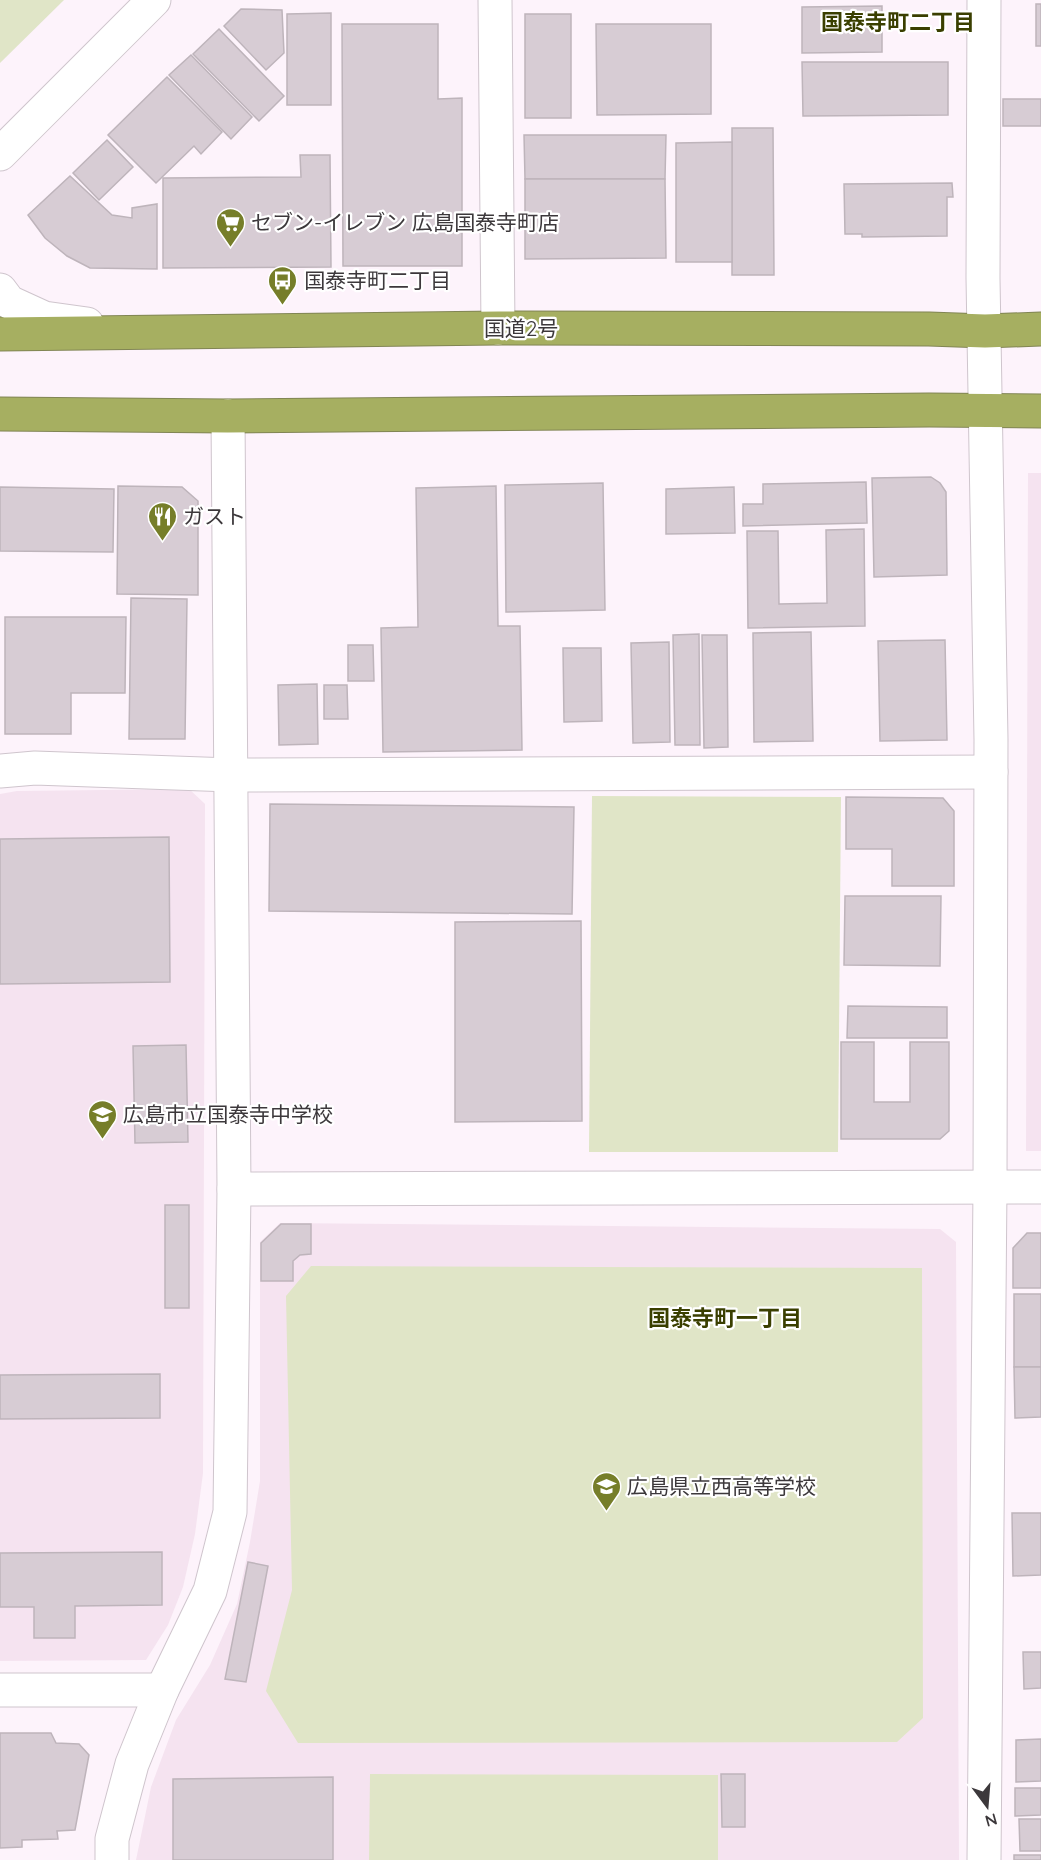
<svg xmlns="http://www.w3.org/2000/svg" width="1041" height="1860" font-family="Quicksand,'Noto Sans JP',sans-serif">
<rect width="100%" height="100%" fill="#fdf3fb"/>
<g fill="#f5e3f0">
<path d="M1028,473H1041V1151H1026Z"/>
<path d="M189,789L205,804L203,1473L195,1534L183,1587L168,1625L146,1660L0,1661V794L17,791Z"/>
<path d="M280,1223L940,1229L956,1242L959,1860H136L151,1787L176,1720L210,1665L237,1604L250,1542L260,1481V1242Z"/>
</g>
<g fill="#e0e5c7">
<path d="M0,0H64L0,63Z"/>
<path d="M592,796L841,797L838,1152H589Z"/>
<path d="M311,1266L922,1268L923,1718L897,1742L298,1743L266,1691L292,1590L286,1296Z"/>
<path d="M370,1774L718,1775V1860H369Z"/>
</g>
<g fill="#d7ccd4" stroke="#beb4bb" stroke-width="1.5">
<rect x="1036" y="4" width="5" height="42"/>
<path d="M882,6V52L802,53V7Z"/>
<path d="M241,9L282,10L284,53L266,70L224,26Z"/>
<path d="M331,13V105H287V14Z"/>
<rect x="525" y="14" width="46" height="104"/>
<path d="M342,24H438V99L462,98V266H343Z"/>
<path d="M596,24H711V114L597,115Z"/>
<path d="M219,29L284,96L259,121L193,54Z"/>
<path d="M191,55L252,117L231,139L169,75Z"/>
<path d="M802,62H948V115L803,116Z"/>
<path d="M167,77L222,132L201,154L194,146L156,183L108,135Z"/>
<rect x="1003" y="99" width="38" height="27"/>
<path d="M732,128H773L774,275H732Z"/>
<path d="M524,135H666L665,179H525Z"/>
<path d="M107,140L133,167L99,200L73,173Z"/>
<path d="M732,142V262H676V143Z"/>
<path d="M300,155H330L331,267L163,268V178L301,177Z"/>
<path d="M70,176L112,215L132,218V208L157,204V269L90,268L67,256L45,238L28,215Z"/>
<path d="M525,179H665L666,258L525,259Z"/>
<path d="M952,183L953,197H947V236L862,237V234H845L844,184Z"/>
<path d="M931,477L940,483L946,492L947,575L874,577L872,478Z"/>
<path d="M866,482L867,523L743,526V504H763V484Z"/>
<path d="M603,483L605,610L506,612L505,485Z"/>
<path d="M118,486L182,487L198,501V595L117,594Z"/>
<path d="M496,486L498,626H520L522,750L383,752L381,628L418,627L416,488Z"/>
<path d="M0,487L114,489L113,552L0,551Z"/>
<path d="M734,487L735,533L666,534V489Z"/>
<path d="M864,529L865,626L748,628L747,531H778L779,604L827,603L826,530Z"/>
<path d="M131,598L187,599L185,739H129Z"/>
<path d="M5,617H126L125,693H71V734H5Z"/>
<path d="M811,632L813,741L754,742L753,633Z"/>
<path d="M699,634L700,745H675L673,635Z"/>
<path d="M702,635H727L728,747L704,748Z"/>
<path d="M945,640L947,740L880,741L878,641Z"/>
<path d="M669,642L670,742L633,743L631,643Z"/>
<path d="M348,645H373L374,681H348Z"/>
<path d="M563,648H601L602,721L564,722Z"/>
<path d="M317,684L318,744L279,745L278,685Z"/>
<path d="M324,685H347L348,719H324Z"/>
<path d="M846,797L943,798L954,811V886H892V849H846Z"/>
<path d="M270,804L574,807L572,914L269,911Z"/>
<path d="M169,837L170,982L0,984V839Z"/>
<path d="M845,896H941L940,966L844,965Z"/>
<path d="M581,921L582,1121L455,1122V922Z"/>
<path d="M848,1006L947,1007V1038H847Z"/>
<path d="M841,1042H874V1102H910V1042H949V1131L940,1139H841Z"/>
<path d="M186,1045L188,1142L135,1143L133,1046Z"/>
<rect x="165" y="1205" width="24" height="103"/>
<path d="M281,1224H311V1254L300,1255L293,1261V1281H261V1243Z"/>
<path d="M1027,1233H1041V1288H1013V1248Z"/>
<rect x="1014" y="1294" width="27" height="73"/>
<path d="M1014,1367H1041V1417L1015,1418Z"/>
<path d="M160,1374V1418L0,1419V1375Z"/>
<path d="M1012,1513H1041V1575L1013,1576Z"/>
<path d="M162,1552V1605L75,1606V1638H34V1607H0V1553Z"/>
<path d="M248,1562L268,1566L246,1682L225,1679Z"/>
<path d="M1023,1652H1041V1688L1024,1689Z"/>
<path d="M0,1733H51L56,1743L79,1744L89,1755L75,1830L57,1831L58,1839L22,1840V1847L0,1848Z"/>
<path d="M1041,1739V1781L1016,1782V1740Z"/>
<path d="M721,1774H745V1827H722Z"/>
<path d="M333,1777V1860H173V1779Z"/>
<path d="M1015,1788H1041V1815L1015,1816Z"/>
<path d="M1019,1819H1041V1851H1020Z"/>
<rect x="1014" y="1855" width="27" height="5"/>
</g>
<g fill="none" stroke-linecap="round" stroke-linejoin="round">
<defs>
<g id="street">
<path d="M495,0L498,328"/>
<path d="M0,771L35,768L231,775L991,772"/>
<path d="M0,1690H162"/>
<path d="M112,1860V1839L132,1764L162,1690L210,1591L230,1512L234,1189"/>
<path d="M984,1860L990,1187"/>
</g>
<g id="secondary">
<path d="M984,0L983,278L991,739L990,1187"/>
<path d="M0,154L154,0"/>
<path d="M0,290L9,302L44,318L87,324"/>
<path d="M228,416L234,1189L1041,1187"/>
</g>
<g id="highway">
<path d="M0,334L498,328L929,329L985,331L1041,329"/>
<path d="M0,414L228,416L929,410L1041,411"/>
</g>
</defs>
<use href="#street" stroke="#cfc5cd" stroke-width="35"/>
<use href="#secondary" stroke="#cfc5cd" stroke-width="35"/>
<use href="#highway" stroke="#818554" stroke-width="35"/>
<use href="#street" stroke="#fff" stroke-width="33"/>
<use href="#secondary" stroke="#fff" stroke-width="33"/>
<use href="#highway" stroke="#a6af61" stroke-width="33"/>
</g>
<defs>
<symbol id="supermarket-pin" viewBox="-11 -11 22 30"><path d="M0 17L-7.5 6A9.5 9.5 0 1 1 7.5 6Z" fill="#767e29" stroke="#fff"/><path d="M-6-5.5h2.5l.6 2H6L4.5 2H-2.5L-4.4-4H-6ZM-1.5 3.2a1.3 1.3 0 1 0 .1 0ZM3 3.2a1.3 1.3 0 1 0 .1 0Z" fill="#fff"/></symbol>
<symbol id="bus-pin" viewBox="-11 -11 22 30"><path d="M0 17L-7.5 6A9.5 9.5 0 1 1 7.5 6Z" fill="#767e29" stroke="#fff"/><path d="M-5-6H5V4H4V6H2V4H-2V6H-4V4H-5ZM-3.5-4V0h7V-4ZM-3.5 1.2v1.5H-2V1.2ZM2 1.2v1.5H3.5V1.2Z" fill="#fff"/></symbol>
<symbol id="restaurant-pin" viewBox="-11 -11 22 30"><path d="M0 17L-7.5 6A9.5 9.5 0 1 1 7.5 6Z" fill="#767e29" stroke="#fff"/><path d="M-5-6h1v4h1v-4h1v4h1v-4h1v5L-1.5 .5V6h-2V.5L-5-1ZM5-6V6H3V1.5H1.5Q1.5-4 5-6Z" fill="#fff"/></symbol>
<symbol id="school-pin" viewBox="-11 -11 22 30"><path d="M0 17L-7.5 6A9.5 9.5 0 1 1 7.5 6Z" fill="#767e29" stroke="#fff"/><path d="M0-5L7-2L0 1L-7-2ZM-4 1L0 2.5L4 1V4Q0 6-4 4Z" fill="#fff"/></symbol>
</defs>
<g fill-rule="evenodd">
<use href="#supermarket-pin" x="214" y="206" width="33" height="45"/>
<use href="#bus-pin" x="266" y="264" width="33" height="45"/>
<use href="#restaurant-pin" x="146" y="500" width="33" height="45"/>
<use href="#school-pin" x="86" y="1098" width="33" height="45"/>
<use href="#school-pin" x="590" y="1470" width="33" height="45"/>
</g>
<g text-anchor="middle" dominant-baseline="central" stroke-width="4.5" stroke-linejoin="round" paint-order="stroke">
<g font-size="21" fill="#3c383b" stroke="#fff" text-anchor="start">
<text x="251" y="222">セブン-イレブン 広島国泰寺町店</text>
<text x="304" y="280">国泰寺町二丁目</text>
<text x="183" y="516">ガスト</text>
<text x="123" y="1114">広島市立国泰寺中学校</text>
<text x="627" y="1486">広島県立西高等学校</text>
</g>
<g font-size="21" fill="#3c383b" stroke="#fff">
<text x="521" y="328">国道2号</text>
</g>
<g font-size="22" font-weight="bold" fill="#3a3f00" stroke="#fff">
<text x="898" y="22">国泰寺町二丁目</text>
<text x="725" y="1318">国泰寺町一丁目</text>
</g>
</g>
<g transform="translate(987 1806) rotate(164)" stroke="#ffffff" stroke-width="4.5" paint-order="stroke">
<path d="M0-4.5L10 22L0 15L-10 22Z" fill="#3c383b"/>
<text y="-9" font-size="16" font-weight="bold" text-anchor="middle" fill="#3c383b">N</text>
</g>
</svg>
